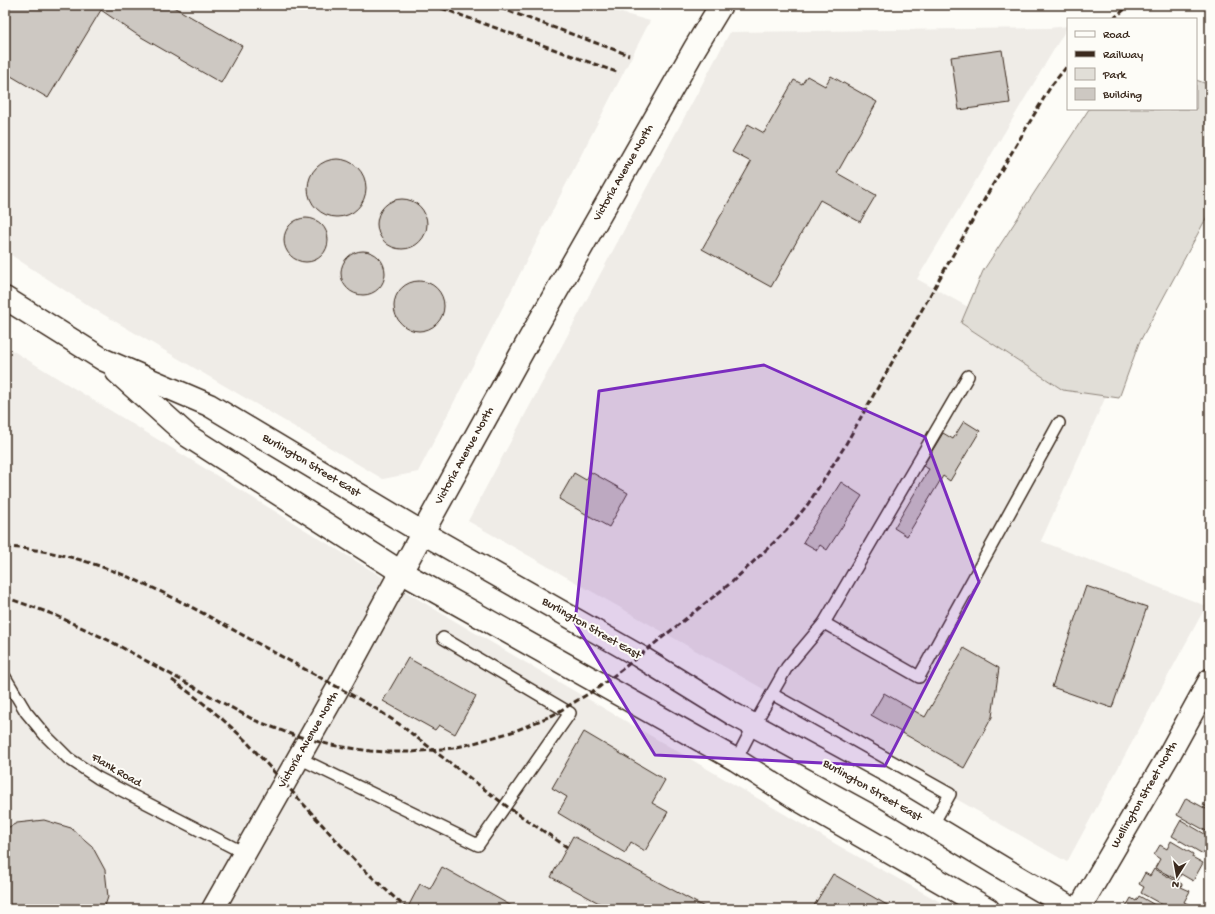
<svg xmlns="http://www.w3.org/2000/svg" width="1215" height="914" font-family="'Gochi Hand',sans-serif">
<rect width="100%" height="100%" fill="#fdfcf7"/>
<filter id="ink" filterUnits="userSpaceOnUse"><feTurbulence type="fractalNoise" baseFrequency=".025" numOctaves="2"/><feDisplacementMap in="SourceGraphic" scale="8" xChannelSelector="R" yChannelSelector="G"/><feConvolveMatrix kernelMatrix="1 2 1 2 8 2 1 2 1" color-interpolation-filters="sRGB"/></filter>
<g filter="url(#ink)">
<g fill="#efece7">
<path d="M5,5H593L650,21L418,472L383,479L84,303L5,251Z"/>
<path d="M1068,26L917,279L1111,385L1041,541L1206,606L1067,862L468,521L730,32L1049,28Z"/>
<path d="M5,346L441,613L846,850L953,909H5Z"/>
</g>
<path fill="#e1ded7" stroke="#8e847a" d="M1196,80L1210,85V211L1139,343L1119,398L1063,390L961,323L983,271L1089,109H1196Z"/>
<g fill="#cdc8c2" stroke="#3b2a1e">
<path d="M5,5H170L242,46L221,83L136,34L101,10L48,98L6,73L5,74Z"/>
<path d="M1002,50L1010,103L959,110L951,57Z"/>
<path d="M807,76L825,86L831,76L877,102L837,173L876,195L860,222L820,200L771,287L702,249L751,162L732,152L748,124L764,133L794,80L802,84Z"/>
<circle cx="337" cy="188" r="29"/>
<circle cx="402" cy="224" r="25"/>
<circle cx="306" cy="240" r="22"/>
<circle cx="363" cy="273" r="22"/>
<circle cx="419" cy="306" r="25"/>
<path d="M964,421L980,431L950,481L943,476L907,536L894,528L929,469L923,466L943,433L953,439Z"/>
<path d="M591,472L628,493L609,527L559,499L574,473L586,480Z"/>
<path d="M841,482L862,496L827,550L820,545L817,550L803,542Z"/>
<path d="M1086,586L1147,607L1112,708L1052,687Z"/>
<path d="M964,648L999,668L992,717L964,768L871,715L884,693L925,717Z"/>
<path d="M408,658L476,696L455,734L439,725L435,730L383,701Z"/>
<path d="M584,732L665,780L652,803L668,812L645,851L631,842L625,853L558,813L567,797L552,788Z"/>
<path d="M1210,793V808L1203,805Z"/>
<path d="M1186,798L1210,811V833L1177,815Z"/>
<path d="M44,820L71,828L92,846L105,870L108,897L104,909H5V829L17,823Z"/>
<path d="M1181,820L1210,837V842L1203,854L1172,836Z"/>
<path d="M573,836L708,909H610L551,877Z"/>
<path d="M1171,841L1193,854L1192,857L1203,863L1193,881L1181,874L1178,880L1155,868L1160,859L1154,855L1160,845L1167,849Z"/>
<path d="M442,867L517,909H412L408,907L420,884L430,889Z"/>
<path d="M1154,869L1182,884L1181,887L1190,891L1184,902L1190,905L1188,909H1177L1173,906L1172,909H1170L1141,893L1144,887L1139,884L1145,873L1150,876Z"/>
<path d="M833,874L894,909H812Z"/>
<path d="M1139,896L1162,909H1125L1131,898L1136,901Z"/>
</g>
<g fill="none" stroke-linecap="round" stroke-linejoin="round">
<defs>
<g id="lane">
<path d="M824,623L919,677L1059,423"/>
<path d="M5,677L26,712L45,735L68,758L98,778L244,853"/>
<path d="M772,694L950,794L932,826"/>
<path d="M299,758L478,845L570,713L443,638"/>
<path d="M736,760L754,725L787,667L824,623L968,376"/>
</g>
<path id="street" d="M213,909L338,688L401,572"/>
<g id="secondary">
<path d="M5,298L104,360L209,405L423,533L639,656L733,714L878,793L1021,879L1073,909"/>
<path d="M117,372L188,436L401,572L736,760L797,799L988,909"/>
<path d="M401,572L526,345L695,48L721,5"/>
<path d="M1079,909L1170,753L1210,680"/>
</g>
</defs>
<use href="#lane" stroke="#3b2a1e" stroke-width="14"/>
<use href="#street" stroke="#3b2a1e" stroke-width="25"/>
<use href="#secondary" stroke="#3b2a1e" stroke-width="25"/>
<use href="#lane" stroke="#fdfcf7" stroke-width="11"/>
<use href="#street" stroke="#fdfcf7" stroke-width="22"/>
<use href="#secondary" stroke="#fdfcf7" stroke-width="22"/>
<g stroke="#3b2a1e" stroke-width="3" stroke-dasharray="6 3" stroke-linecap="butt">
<path d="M433,5L619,73"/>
<path d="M492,5L629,55"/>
<path d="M1113,19L1130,5"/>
<path d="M5,547C94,551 172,596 248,638C291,662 335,685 378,710L399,724L509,808L567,847"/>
<path d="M5,597L55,615L110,641L254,720L293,735L331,745L370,751L388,752H411L453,748L474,743L515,731L553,715L598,688L639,656L732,582L786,531L808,504L843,449L992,186L1051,86L1068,65"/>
<path d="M172,680C198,698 222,718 245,740L357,863L397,900L408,909"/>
</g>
</g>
</g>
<path fill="#7b2cbf" fill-opacity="0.2" stroke="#7b2cbf" stroke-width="3" stroke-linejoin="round" d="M764,365L925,437L979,582L885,766L655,755L575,623L599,391Z"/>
<g text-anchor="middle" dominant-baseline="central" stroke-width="4" stroke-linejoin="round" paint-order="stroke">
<g font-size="12" fill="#3b2a1e" stroke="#fdfcf7">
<text transform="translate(624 173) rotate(-60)">Victoria Avenue North</text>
<text transform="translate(465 456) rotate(-61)">Victoria Avenue North</text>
<text transform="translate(311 466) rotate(31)">Burlington Street East</text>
<text transform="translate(591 629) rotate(30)">Burlington Street East</text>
<text transform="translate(309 740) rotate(-60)">Victoria Avenue North</text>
<text transform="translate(116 771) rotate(30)">Flank Road</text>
<text transform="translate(872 791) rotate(30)">Burlington Street East</text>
<text transform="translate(1145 795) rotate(-60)">Wellington Street North</text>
</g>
</g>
<rect width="1215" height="914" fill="none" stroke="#fdfcf7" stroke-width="20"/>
<rect x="10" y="10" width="1195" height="894" fill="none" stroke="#3b2a1e" stroke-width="1.5" filter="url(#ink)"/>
<rect x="1067" y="18" width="130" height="92" fill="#fdfcf7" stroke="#afa8a0"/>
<rect x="1075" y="31" width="20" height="6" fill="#fdfcf7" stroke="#afa8a0"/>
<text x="1103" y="38" font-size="12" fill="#3b2a1e">Road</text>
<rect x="1075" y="51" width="20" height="6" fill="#3b2a1e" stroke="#afa8a0"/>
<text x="1103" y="58" font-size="12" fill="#3b2a1e">Railway</text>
<rect x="1075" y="68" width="20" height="12" fill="#e1ded7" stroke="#afa8a0"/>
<text x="1103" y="78" font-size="12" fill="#3b2a1e">Park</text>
<rect x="1075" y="88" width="20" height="12" fill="#cdc8c2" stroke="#afa8a0"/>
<text x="1103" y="98" font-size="12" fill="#3b2a1e">Building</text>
<g transform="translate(1177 876) rotate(191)" stroke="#fdfcf7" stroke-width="3" paint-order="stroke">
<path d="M0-3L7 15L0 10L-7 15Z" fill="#3b2a1e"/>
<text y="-6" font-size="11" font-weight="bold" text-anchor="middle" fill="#3b2a1e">N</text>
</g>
</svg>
